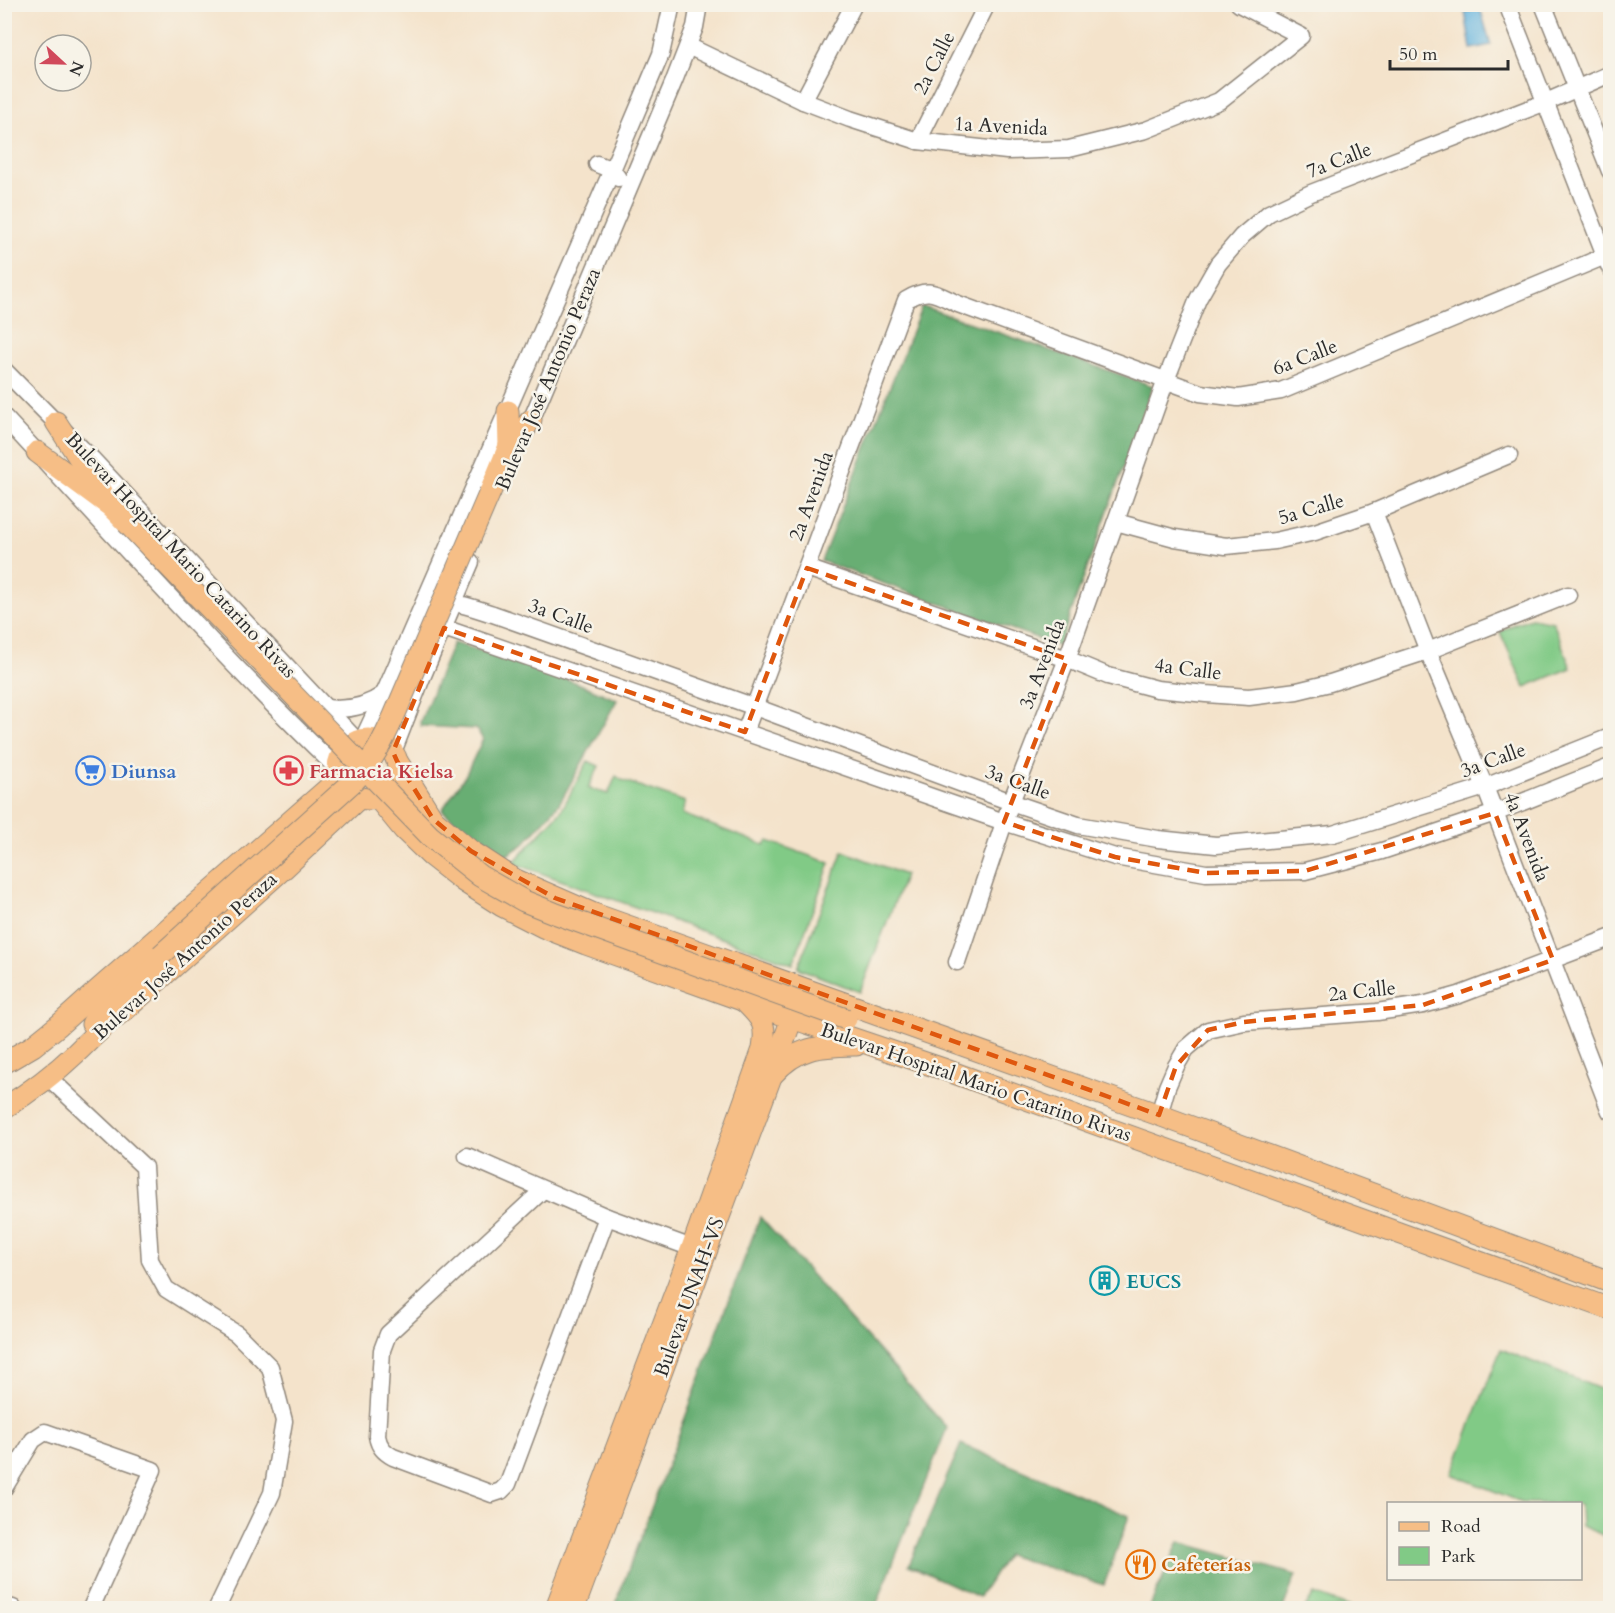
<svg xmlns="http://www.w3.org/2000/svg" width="1615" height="1613" font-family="Cardo,serif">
<rect width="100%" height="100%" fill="#f7f3e8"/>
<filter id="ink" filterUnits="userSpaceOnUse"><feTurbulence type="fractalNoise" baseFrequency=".0167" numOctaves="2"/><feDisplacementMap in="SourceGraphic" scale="12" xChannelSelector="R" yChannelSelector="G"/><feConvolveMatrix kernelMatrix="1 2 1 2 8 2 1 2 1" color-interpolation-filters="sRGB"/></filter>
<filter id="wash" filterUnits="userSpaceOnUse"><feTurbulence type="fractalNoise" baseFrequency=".008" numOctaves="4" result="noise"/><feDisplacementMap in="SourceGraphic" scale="24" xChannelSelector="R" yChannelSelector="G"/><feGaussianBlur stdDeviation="1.35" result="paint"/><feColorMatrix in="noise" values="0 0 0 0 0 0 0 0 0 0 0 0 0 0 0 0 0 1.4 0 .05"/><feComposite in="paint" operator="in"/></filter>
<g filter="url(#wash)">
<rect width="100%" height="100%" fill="#f4e3cb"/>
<g fill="#81ca86" stroke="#567a58" stroke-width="1.5">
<path d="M1531,618L1553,622L1571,668L1525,687L1500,632L1514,624Z"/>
<path d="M588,761L599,766L588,788L608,794L616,776L622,780L685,802L682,814L764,845L768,841L830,863L793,964L513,863L561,811Z"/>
<path d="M843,851L905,875L860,992L798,968Z"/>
<path d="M1501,1349L1610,1393V1538L1581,1526L1580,1504L1524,1503L1451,1474Z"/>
<path d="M1314,1594L1353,1608H1305Z"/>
</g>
<g fill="#68ae73" stroke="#4a6c4f" stroke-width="1.5">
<path d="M922,306L1153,386L1059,646L821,561Z"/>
<path d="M453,643C508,658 565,676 617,700L559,804L524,844L504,857L480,843L442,810L465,776L483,739L476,729L421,726L420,722Z"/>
<path d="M760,1217L947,1428L875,1608H614Z"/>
<path d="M961,1444L1129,1516L1104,1585L1007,1555L979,1597L909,1565Z"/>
<path d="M1179,1542L1296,1575L1283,1608H1149Z"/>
</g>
<path fill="#64b4df" stroke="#487085" stroke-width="1.5" d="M1480,8L1491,45L1471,49L1465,12Z"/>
</g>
<g filter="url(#ink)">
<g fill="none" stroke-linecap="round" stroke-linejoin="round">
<defs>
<g id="minor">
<path d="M1507,4L1610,268"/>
<path d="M1543,4L1610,171"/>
<path d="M688,46L803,101L850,119L918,141L1007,151L1069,149L1146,130L1219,101L1301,36L1239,4"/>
<path d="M803,101L854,4"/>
<path d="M918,141L987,4"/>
<path d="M597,164L612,170L618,178"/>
<path d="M4,370L92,459L357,741"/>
<path d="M4,417C114,535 221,657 338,769"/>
<path d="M527,430L674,81L695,27L699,4"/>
<path d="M1374,512L1428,651L1485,787L1610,1111"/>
<path d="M1116,522L1175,538L1226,546L1275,541L1315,532L1374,512L1509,455"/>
<path d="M807,568L1067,659L1108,676L1157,689L1206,694L1249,697L1297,691L1330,683L1428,651L1568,595"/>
<path d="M424,603C452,599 467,606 493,614L755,707L1011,802L1078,825L1158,839L1216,845L1333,834L1485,787L1610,737"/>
<path d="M444,628L1004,822L1115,857L1206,873L1305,871L1382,851L1495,813L1610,767"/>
<path d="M326,708C348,711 366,707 384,694"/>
<path d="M745,732L906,300C929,286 936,294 958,304L1200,393L1238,398L1281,391L1610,254"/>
<path d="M363,739L384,694L612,170L661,54L672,4"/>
<path d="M393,752L421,680L471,562"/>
<path d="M957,962L1011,802L1067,659L1166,380L1198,299L1218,264L1242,236L1269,213L1311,193L1546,102L1610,74"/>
<path d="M48,1077L144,1167L150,1260L166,1289L237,1334L270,1367L284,1421L272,1493L217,1608"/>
<path d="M1159,1115L1167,1087L1176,1066L1186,1049L1208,1030L1244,1022L1377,1012L1423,1005L1459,995L1610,938"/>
<path d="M467,1156L607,1217L692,1248"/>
<path d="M543,1190L388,1334L382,1350L377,1436C379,1447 384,1452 393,1457L492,1494L501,1491L508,1484L607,1217"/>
<path d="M4,1488L33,1440L45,1432L153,1470L91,1608"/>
<path d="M4,1606L13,1608"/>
</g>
<g id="major">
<path d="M508,411L509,446"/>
<path d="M56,422L103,495"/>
<path d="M37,452L110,506L127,523"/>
<path d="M490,492L509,446L531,420"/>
<circle cx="368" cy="769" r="30"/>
<path d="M397,761L433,819L471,851L514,879L594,914L1159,1115L1610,1282"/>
<path d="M377,797L404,830L431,856L463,881L502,906L543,927L586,944L792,1018L943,1069L1610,1309"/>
<path d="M92,1024L98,1013L161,955"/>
<path d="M4,1063L33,1046L59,1025L99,989L340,778"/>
<path d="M773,1074C798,1046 820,1046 856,1045"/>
<path d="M4,1108C30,1092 54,1074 76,1053C92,1038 107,1021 125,1010L283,869L360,797"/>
<path d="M556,1608L692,1248L763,1049C767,1023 762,1019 744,1001"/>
<path d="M574,1608L772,1074L792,1018V1005"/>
</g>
</defs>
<use href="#minor" stroke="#90877b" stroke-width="19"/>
<use href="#major" stroke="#90877b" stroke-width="23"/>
<use href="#minor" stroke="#fff" stroke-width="16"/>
<use href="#major" stroke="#f6be86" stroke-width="21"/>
<defs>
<g id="major-bridge">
<path d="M127,523L430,836L480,876L524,901L554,913L846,1019"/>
<path d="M161,955L355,780C374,759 383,741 394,716L490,492"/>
</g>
</defs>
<use href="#major-bridge" stroke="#90877b" stroke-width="23" stroke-linecap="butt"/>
<use href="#major-bridge" stroke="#f6be86" stroke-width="21"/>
</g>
</g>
<path fill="none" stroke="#df570e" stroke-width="4.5" stroke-dasharray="12 8" stroke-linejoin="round" d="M807,568L1067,659L1004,822L1115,857L1206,873L1305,871L1495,813L1553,960L1423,1005L1244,1022L1208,1030L1176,1066L1159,1115L555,898L471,851L433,819L397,761L393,752L444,628L745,732Z"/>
<defs>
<symbol id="supermarket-ring" viewBox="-11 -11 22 22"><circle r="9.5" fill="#f7f3e8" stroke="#3f7fe0" stroke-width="1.5"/><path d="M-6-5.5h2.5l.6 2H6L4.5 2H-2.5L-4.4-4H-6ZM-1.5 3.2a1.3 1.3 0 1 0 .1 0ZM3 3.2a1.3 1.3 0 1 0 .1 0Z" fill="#3f7fe0"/></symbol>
<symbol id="pharmacy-ring" viewBox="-11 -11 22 22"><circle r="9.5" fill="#f7f3e8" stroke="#e0444e" stroke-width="1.5"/><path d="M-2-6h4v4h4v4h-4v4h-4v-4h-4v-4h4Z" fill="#e0444e"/></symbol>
<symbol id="building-ring" viewBox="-11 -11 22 22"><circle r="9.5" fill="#f7f3e8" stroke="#0f9aa8" stroke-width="1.5"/><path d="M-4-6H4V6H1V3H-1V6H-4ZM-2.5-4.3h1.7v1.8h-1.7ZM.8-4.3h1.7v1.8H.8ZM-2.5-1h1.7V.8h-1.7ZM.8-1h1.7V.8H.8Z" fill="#0f9aa8"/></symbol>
<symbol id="restaurant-ring" viewBox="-11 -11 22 22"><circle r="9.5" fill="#f7f3e8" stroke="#e8710a" stroke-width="1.5"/><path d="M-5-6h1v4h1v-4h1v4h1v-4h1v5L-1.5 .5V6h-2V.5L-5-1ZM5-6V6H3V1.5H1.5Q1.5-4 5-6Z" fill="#e8710a"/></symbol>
</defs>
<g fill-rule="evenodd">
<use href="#supermarket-ring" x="74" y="754" width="33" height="33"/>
<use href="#pharmacy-ring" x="272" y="754" width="33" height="33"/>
<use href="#building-ring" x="1088" y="1264" width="33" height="33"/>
<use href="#restaurant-ring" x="1124" y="1548" width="33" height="33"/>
</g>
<g text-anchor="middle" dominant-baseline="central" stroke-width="5" stroke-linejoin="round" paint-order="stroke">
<g font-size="20" fill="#2b2b2b" stroke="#f7f3e8">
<text transform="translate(934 63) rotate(-63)">2a Calle</text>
<text transform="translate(1001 126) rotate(3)">1a Avenida</text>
<text transform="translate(1339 160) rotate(-21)">7a Calle</text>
<text transform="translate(1305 357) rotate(-21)">6a Calle</text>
<text transform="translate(548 379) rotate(-67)">Bulevar José Antonio Peraza</text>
<text transform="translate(811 496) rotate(-70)">2a Avenida</text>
<text transform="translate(1311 509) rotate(-16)">5a Calle</text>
<text transform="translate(181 555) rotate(47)">Bulevar Hospital Mario Catarino Rivas</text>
<text transform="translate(561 616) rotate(20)">3a Calle</text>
<text transform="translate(1042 664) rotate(-69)">3a Avenida</text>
<text transform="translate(1188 669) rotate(7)">4a Calle</text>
<text transform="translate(1493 760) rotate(-20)">3a Calle</text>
<text transform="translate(1018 782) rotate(20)">3a Calle</text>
<text transform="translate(1527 837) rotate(69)">4a Avenida</text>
<text transform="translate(185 956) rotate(-42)">Bulevar José Antonio Peraza</text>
<text transform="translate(1362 991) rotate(-6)">2a Calle</text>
<text transform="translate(976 1082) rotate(19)">Bulevar Hospital Mario Catarino Rivas</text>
<text transform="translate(689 1297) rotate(-70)">Bulevar UNAH-VS</text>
</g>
<g font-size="20" font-weight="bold" fill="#366cbe" stroke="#f7f3e8" text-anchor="start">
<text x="111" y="771">Diunsa</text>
</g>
<g font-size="20" font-weight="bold" fill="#be3a42" stroke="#f7f3e8" text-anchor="start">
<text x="309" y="771">Farmacia Kielsa</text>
</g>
<g font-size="20" font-weight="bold" fill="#0d838f" stroke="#f7f3e8" text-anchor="start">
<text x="1126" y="1281">EUCS</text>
</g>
<g font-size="20" font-weight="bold" fill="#c56008" stroke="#f7f3e8" text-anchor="start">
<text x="1161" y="1564">Cafeterías</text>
</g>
</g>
<rect width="1615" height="1613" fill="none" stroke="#f7f3e8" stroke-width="24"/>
<rect x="1387" y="1502" width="195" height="78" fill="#f7f3e8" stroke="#a5a39c" stroke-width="1.5"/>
<rect x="1399" y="1522" width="30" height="9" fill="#f6be86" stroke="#a5a39c" stroke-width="1.5"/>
<text x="1441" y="1532" font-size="18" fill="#2b2b2b">Road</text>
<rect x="1399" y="1547" width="30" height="18" fill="#81ca86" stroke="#a5a39c" stroke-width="1.5"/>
<text x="1441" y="1562" font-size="18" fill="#2b2b2b">Park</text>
<g transform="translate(63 63) rotate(112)"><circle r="28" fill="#f7f3e8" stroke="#a5a39c" stroke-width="1.5"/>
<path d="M0-4.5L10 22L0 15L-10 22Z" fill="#d1495b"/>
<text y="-9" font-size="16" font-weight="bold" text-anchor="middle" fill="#2b2b2b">N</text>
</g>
<path d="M1390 60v9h118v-9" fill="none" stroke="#2b2b2b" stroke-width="3"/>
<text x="1399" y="60" font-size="18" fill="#2b2b2b" stroke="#f7f3e8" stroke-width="4.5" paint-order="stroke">50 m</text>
</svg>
